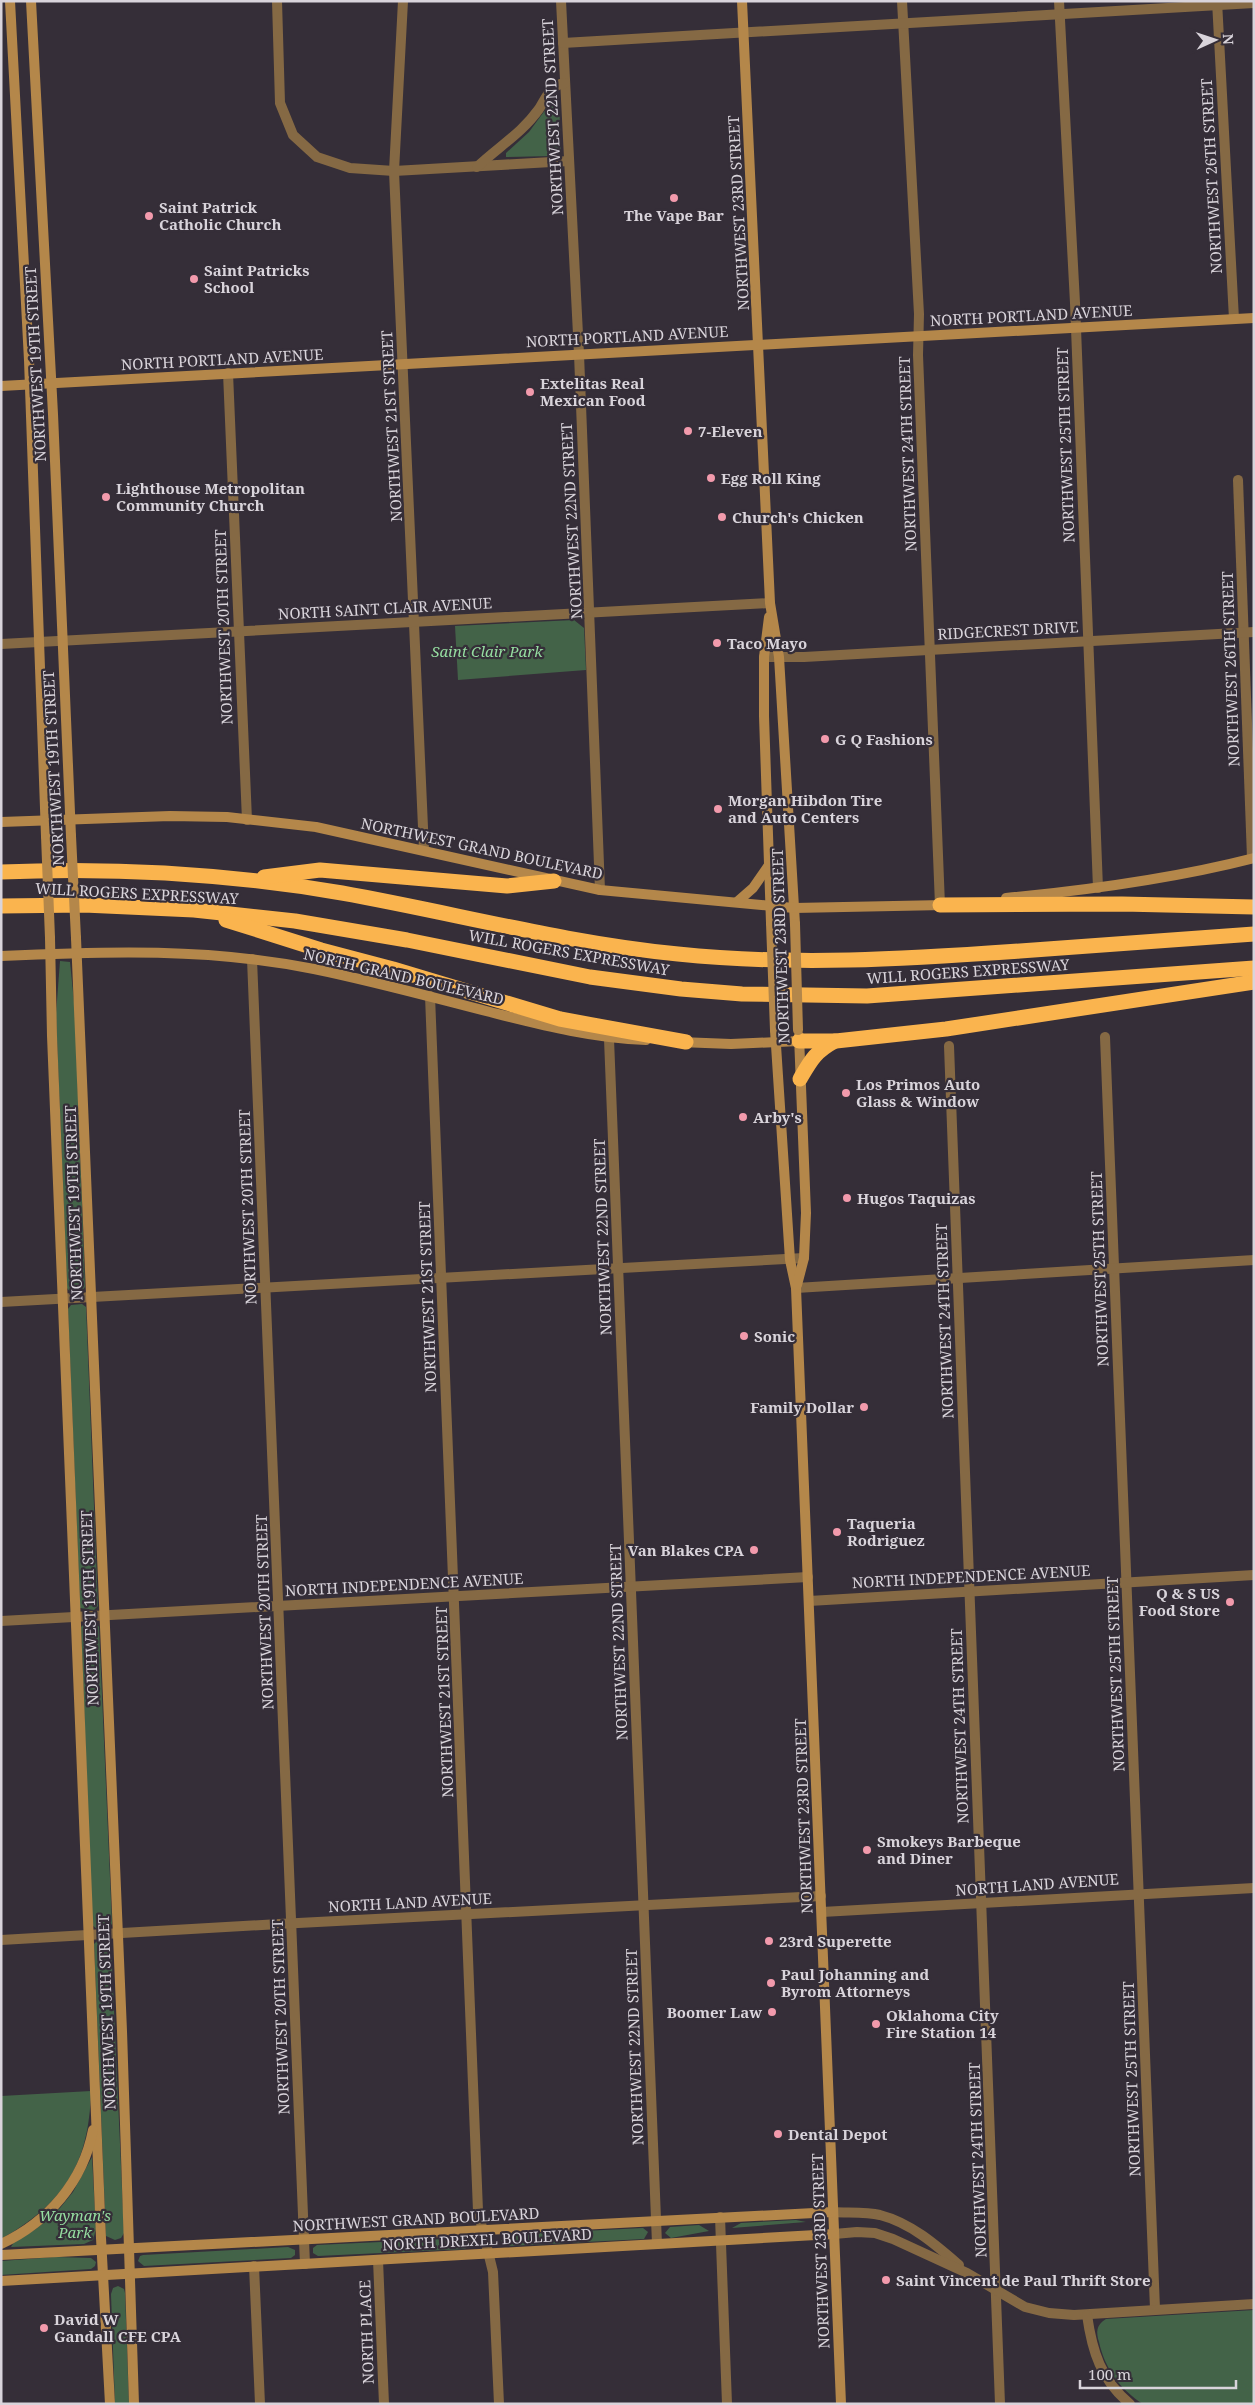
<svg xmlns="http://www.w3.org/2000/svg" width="1255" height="2405" font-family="'Noto Serif',serif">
<rect width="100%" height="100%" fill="#352e38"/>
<g fill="#436348">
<path d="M554,98L559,102L561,149L556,155L552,156L506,157V153L529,132Z"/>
<path d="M574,620L584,628L586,670L458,680L455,626Z"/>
<path d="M60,961L70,962L75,1012L85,1287L81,1292L71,1293L67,1288L56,1014Z"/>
<path d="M82,1304L86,1307L98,1606L94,1610L80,1608L68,1309L71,1305Z"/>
<path d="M86,1622L96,1623L99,1627L112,1924L108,1928L97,1929L92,1925L81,1627Z"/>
<path d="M97,1941H109L111,1944L124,2233L121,2238L115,2240L106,2236L94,1944Z"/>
<path d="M91,2091C89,2164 64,2203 1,2239V2096Z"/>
<path d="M92,2157L96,2229L93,2240L84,2244L11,2247L14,2242L36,2229L60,2208L73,2192Z"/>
<path d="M796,2220L806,2222L732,2228L741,2223Z"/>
<path d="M699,2225L709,2231L671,2238L665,2233L670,2227Z"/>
<path d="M643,2228L648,2232L644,2239L506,2246L501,2241L505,2235Z"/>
<path d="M465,2238L469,2240L471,2244L465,2249L318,2256L313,2253V2248L317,2245Z"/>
<path d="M288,2247L295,2250V2255L291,2258L144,2266L138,2261L140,2256L143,2255Z"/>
<path d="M55,2257L91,2258L96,2262L95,2266L91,2269L1,2275V2261Z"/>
<path d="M118,2286L124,2289L125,2293L129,2404H115L111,2294L113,2288Z"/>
<path d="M1254,2310V2404H1143C1120,2389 1105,2369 1099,2342C1096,2332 1096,2325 1106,2319Z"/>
</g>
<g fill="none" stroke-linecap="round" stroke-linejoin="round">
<g stroke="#856944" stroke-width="10">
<path d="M277,1L280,103L293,135L317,157L350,168L394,171L569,161"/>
<path d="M403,1L394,171L424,850"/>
<path d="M561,1L579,354L600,890"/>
<path d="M902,1L919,314L918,355L940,905"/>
<path d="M1059,1L1075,303L1098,888"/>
<path d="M1217,1L1234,319"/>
<path d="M563,43L1254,3"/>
<path d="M477,167C498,147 522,133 539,109C546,98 550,85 565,83"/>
<path d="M228,373L247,820"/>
<path d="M1238,480L1252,858"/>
<path d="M1,644L770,603"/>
<path d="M764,657H804L1254,632"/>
<path d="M252,959L305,2264"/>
<path d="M430,996L478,2211L493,2272L499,2404"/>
<path d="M1105,1037L1155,2309"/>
<path d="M609,1039L657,2244"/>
<path d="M949,1046L1000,2404"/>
<path d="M796,1288L1254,1260"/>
<path d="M1,1302L804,1258"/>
<path d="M809,1601L1254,1575"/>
<path d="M1,1621L808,1577"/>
<path d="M822,1912L1254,1888"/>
<path d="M1,1940L279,1924L821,1896"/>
<path d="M833,2212C848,2213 866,2212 880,2215C911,2223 936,2245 959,2265"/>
<path d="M720,2217L727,2404"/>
<path d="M834,2234L857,2232L875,2233L893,2239L967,2273L1025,2307L1049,2313L1074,2315L1254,2304"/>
<path d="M378,2260L384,2404"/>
<path d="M254,2266L260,2404"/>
<path d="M1087,2315C1092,2351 1101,2380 1130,2404"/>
</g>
<g stroke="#b4874a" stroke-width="10">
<path d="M10,1L29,360L46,836"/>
<path d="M31,1L53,414L71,836"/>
<path d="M742,1L770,603L779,657L795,924"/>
<path d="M1,386L1254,318"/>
<path d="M769,617L764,657V716L771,923"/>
<path d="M1,822L170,816L227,817L316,827L600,890L794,908L944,905"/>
<path d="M1006,898C1089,890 1172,879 1254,858"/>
<path d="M737,902L753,888L769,865"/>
<path d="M50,938L52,1036L101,2238L110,2404"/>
<path d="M76,938L122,2031L134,2404"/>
<path d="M1,956C107,951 209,948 314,969C373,981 431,997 490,1012C542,1025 592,1038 646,1040"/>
<path d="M775,1030L790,1260L796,1288L841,2404"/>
<path d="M680,1042L731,1044L799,1041"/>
<path d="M797,1285L804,1258L806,1213L799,1036"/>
<path d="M1,2244C48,2222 83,2182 93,2130"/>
<path d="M1,2255L833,2212"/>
<path d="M1,2281L834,2234"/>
</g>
<g stroke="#fab44e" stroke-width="15">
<path d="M1,872C115,867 230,874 342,893C454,913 565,943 678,954C793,966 906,959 1020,951C1098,945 1176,939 1254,934"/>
<path d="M264,877L320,870L507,886L554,881"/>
<path d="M940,905L1122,904L1254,907"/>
<path d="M1,906L84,905L194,910L295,921L407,940L590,977L681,989L742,994L867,996L1254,968"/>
<path d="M226,920L321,950L393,969L560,1019L686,1042"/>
<path d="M799,1041H836L946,1029L1254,982"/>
<path d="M800,1079C811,1060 815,1052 835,1041"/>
</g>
<g stroke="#b4874a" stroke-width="10">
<path d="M46,836L50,938"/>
<path d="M71,836L76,938"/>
<path d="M771,923L775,1030"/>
<path d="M795,924L798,1030"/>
</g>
</g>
<g fill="#f29aac" stroke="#352e38" stroke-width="2">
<circle cx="674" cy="198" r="5"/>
<circle cx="149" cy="216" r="5"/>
<circle cx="194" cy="279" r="5"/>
<circle cx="530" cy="392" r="5"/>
<circle cx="688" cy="431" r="5"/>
<circle cx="711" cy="478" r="5"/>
<circle cx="106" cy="497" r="5"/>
<circle cx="722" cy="517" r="5"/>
<circle cx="717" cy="643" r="5"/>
<circle cx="825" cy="739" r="5"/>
<circle cx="718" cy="809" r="5"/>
<circle cx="846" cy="1093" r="5"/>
<circle cx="743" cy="1117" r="5"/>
<circle cx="847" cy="1198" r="5"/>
<circle cx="744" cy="1336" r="5"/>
<circle cx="864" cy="1407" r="5"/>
<circle cx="837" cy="1532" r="5"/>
<circle cx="754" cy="1550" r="5"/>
<circle cx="1230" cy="1602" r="5"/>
<circle cx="867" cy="1850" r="5"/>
<circle cx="769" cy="1941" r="5"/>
<circle cx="771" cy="1983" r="5"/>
<circle cx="772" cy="2012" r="5"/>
<circle cx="876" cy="2024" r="5"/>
<circle cx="778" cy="2134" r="5"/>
<circle cx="886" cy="2280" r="5"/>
<circle cx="44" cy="2328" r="5"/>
</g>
<g text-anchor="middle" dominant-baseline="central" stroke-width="4.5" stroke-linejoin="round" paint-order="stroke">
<g font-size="15" fill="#d9d4db" stroke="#352e38">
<text transform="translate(552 117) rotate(-93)">NORTHWEST 22ND STREET</text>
<text transform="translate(1211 176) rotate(-93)">NORTHWEST 26TH STREET</text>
<text transform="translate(738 213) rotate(-93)">NORTHWEST 23RD STREET</text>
<text transform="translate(1031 315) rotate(-3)">NORTH PORTLAND AVENUE</text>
<text transform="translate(627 336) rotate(-3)">NORTH PORTLAND AVENUE</text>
<text transform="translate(222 359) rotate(-3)">NORTH PORTLAND AVENUE</text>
<text transform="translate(35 364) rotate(-93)">NORTHWEST 19TH STREET</text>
<text transform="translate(391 426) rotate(-93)">NORTHWEST 21ST STREET</text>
<text transform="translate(1065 445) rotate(-92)">NORTHWEST 25TH STREET</text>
<text transform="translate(907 454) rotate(-92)">NORTHWEST 24TH STREET</text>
<text transform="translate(571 521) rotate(-93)">NORTHWEST 22ND STREET</text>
<text transform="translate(385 608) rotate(-3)">NORTH SAINT CLAIR AVENUE</text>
<text transform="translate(223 627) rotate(-92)">NORTHWEST 20TH STREET</text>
<text transform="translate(1008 630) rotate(-3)">RIDGECREST DRIVE</text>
<text transform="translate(1230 669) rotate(-92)">NORTHWEST 26TH STREET</text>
<text transform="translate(53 768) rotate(-93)">NORTHWEST 19TH STREET</text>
<text transform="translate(482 848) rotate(12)">NORTHWEST GRAND BOULEVARD</text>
<text transform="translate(137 893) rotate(3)">WILL ROGERS EXPRESSWAY</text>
<text transform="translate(780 946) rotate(-92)">NORTHWEST 23RD STREET</text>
<text transform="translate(569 952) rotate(10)">WILL ROGERS EXPRESSWAY</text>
<text transform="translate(968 971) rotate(-4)">WILL ROGERS EXPRESSWAY</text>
<text transform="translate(404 976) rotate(13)">NORTH GRAND BOULEVARD</text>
<text transform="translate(73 1203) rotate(-92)">NORTHWEST 19TH STREET</text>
<text transform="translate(247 1207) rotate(-92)">NORTHWEST 20TH STREET</text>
<text transform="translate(602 1237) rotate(-92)">NORTHWEST 22ND STREET</text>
<text transform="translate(1099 1269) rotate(-92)">NORTHWEST 25TH STREET</text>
<text transform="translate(427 1297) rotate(-92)">NORTHWEST 21ST STREET</text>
<text transform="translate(944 1321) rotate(-92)">NORTHWEST 24TH STREET</text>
<text transform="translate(971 1576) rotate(-3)">NORTH INDEPENDENCE AVENUE</text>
<text transform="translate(404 1584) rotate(-3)">NORTH INDEPENDENCE AVENUE</text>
<text transform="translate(89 1608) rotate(-92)">NORTHWEST 19TH STREET</text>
<text transform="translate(264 1612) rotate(-92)">NORTHWEST 20TH STREET</text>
<text transform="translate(618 1642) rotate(-92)">NORTHWEST 22ND STREET</text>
<text transform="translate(1115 1674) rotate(-92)">NORTHWEST 25TH STREET</text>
<text transform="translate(444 1702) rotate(-92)">NORTHWEST 21ST STREET</text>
<text transform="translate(959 1726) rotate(-92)">NORTHWEST 24TH STREET</text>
<text transform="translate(803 1816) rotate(-92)">NORTHWEST 23RD STREET</text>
<text transform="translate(1037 1884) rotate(-4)">NORTH LAND AVENUE</text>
<text transform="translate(410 1902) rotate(-3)">NORTH LAND AVENUE</text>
<text transform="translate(106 2012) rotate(-92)">NORTHWEST 19TH STREET</text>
<text transform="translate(280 2017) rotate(-92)">NORTHWEST 20TH STREET</text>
<text transform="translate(634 2047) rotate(-92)">NORTHWEST 22ND STREET</text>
<text transform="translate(1131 2079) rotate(-92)">NORTHWEST 25TH STREET</text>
<text transform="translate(977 2160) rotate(-92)">NORTHWEST 24TH STREET</text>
<text transform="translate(416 2219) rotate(-3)">NORTHWEST GRAND BOULEVARD</text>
<text transform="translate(487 2239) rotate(-3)">NORTH DREXEL BOULEVARD</text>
<text transform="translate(820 2251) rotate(-92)">NORTHWEST 23RD STREET</text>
<text transform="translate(366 2332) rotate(-92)">NORTH PLACE</text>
</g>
<g font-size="15" font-weight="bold" fill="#d9d4db" stroke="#352e38" text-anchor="start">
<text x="159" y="207">Saint Patrick<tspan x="159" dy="17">Catholic Church</tspan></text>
<text x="674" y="215" text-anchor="middle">The Vape Bar</text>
<text x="204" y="270">Saint Patricks<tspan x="204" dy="17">School</tspan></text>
<text x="540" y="383">Extelitas Real<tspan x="540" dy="17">Mexican Food</tspan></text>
<text x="698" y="431">7-Eleven</text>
<text x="721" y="478">Egg Roll King</text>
<text x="116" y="488">Lighthouse Metropolitan<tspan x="116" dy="17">Community Church</tspan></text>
<text x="732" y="517">Church's Chicken</text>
<text x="727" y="643">Taco Mayo</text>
<text x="835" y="739">G Q Fashions</text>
<text x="728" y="800">Morgan Hibdon Tire<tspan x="728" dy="17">and Auto Centers</tspan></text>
<text x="856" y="1084">Los Primos Auto<tspan x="856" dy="17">Glass &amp; Window</tspan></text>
<text x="753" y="1117">Arby's</text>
<text x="857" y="1198">Hugos Taquizas</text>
<text x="754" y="1336">Sonic</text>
<text x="854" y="1407" text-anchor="end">Family Dollar</text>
<text x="847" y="1523">Taqueria<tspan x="847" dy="17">Rodriguez</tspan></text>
<text x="744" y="1550" text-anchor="end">Van Blakes CPA</text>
<text x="1220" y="1593" text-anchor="end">Q &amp; S US<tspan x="1220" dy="17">Food Store</tspan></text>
<text x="877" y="1841">Smokeys Barbeque<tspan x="877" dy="17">and Diner</tspan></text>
<text x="779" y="1941">23rd Superette</text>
<text x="781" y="1974">Paul Johanning and<tspan x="781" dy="17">Byrom Attorneys</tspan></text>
<text x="762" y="2012" text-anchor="end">Boomer Law</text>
<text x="886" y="2015">Oklahoma City<tspan x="886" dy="17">Fire Station 14</tspan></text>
<text x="788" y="2134">Dental Depot</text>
<text x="896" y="2280">Saint Vincent de Paul Thrift Store</text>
<text x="54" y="2319">David W<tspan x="54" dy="17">Gandall CFE CPA</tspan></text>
</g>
<g font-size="15" font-style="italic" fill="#95dda0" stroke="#352e38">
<text x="487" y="651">Saint Clair Park</text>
<text x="75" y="2215">Wayman's<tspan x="75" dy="17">Park</tspan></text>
</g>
</g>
<rect width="1255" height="2405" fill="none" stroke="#d9d4db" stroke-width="5"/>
<g transform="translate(1215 40) rotate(87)" stroke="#352e38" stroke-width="4" paint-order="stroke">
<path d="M0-4L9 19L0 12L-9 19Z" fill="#d9d4db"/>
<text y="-8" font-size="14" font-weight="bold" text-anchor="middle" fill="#d9d4db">N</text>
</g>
<path d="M1080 2380v8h156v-8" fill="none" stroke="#d9d4db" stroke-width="2.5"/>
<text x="1088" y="2380" font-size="15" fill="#d9d4db" stroke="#352e38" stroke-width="4" paint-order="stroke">100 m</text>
</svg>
